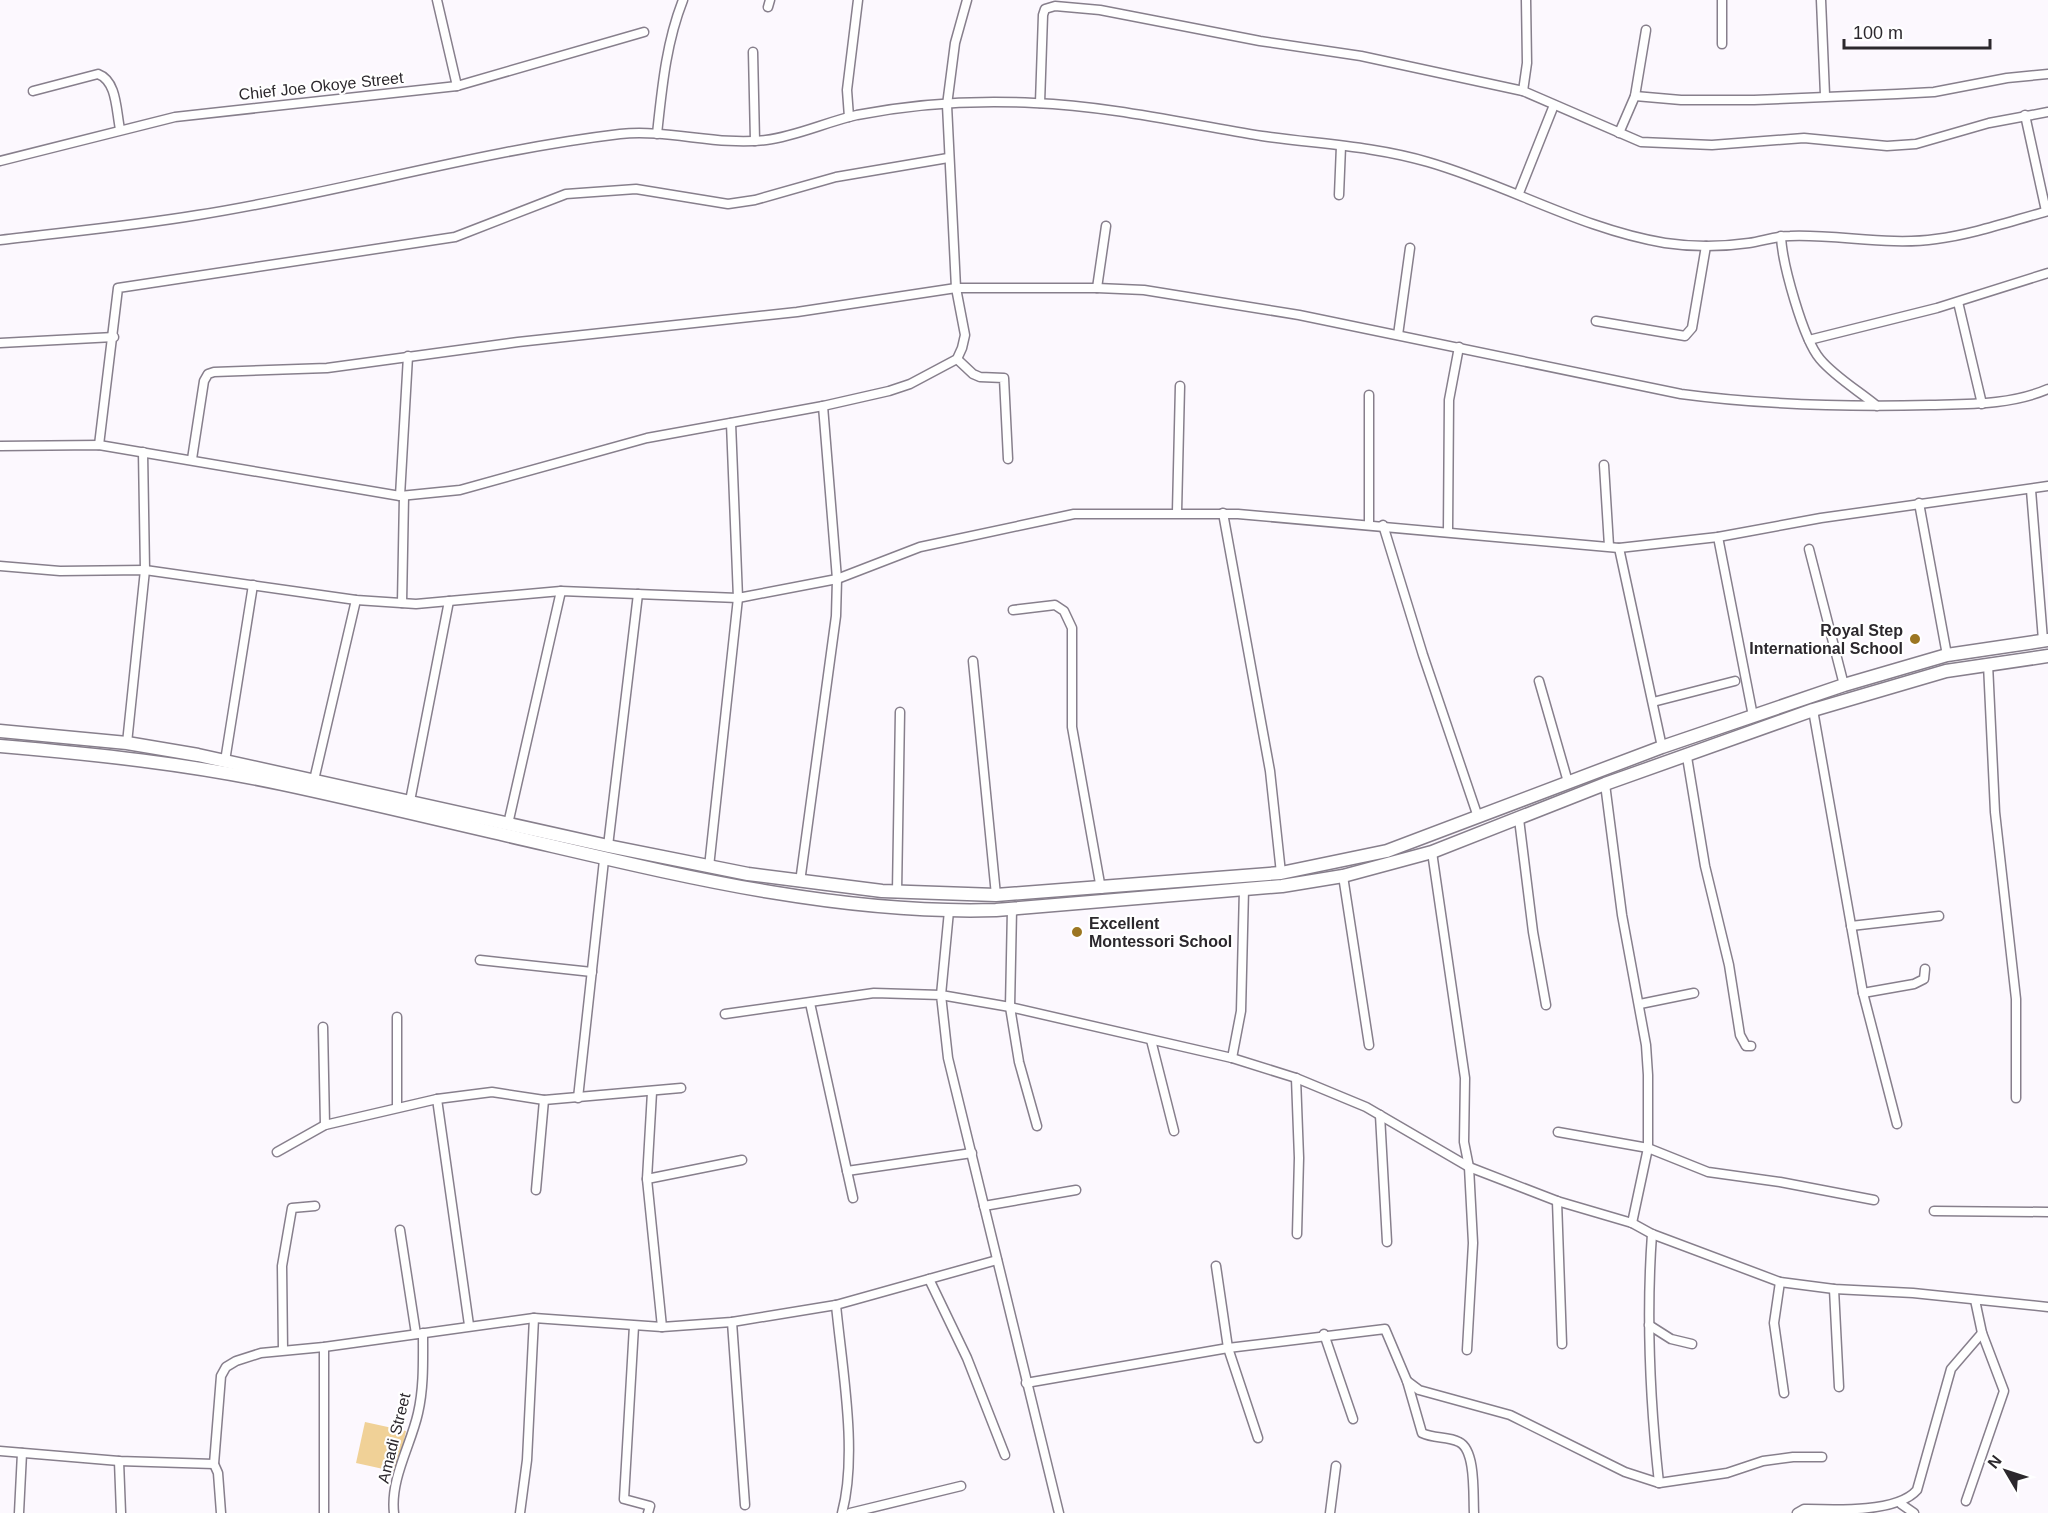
<svg xmlns="http://www.w3.org/2000/svg" width="2048" height="1513" font-family="Helvetica,sans-serif">
<rect width="100%" height="100%" fill="#fcf8fe"/>
<path fill="#f0d197" d="M365,1422L406,1431L397,1472L356,1463Z"/>
<g fill="none" stroke-linecap="round" stroke-linejoin="round">
<defs>
<g id="minor">
<path d="M437,0L457,86"/>
<path d="M1821,0L1825,95"/>
<path d="M768,7L770,0"/>
<path d="M1722,44V0"/>
<path d="M753,52L755,141"/>
<path d="M33,91L98,74C117,81 116,110 120,129"/>
<path d="M1523,91L1527,63L1526,0"/>
<path d="M1635,96L1681,100H1754L1897,94L1934,92L2007,78L2048,74"/>
<path d="M1040,103L1043,15L1045,9L1055,6L1100,10L1260,41L1361,56L1523,91L1641,142L1712,145L1804,138L1887,146L1916,144L1989,123L2048,112"/>
<path d="M2025,115L2046,211"/>
<path d="M849,117L847,90L858,0"/>
<path d="M1619,133L1635,96L1646,30"/>
<path d="M657,134C662,88 666,43 683,0"/>
<path d="M0,161L175,117L457,86L644,32"/>
<path d="M1519,193L1554,105"/>
<path d="M1339,195L1341,146"/>
<path d="M1781,236C1782,263 1803,339 1820,359C1835,377 1859,391 1877,406"/>
<path d="M0,240C66,232 132,226 198,215C339,193 477,151 620,134C669,129 717,146 766,140C797,136 826,122 857,115C913,104 976,100 1034,103C1110,106 1187,124 1262,136C1318,144 1374,146 1428,162C1508,185 1581,229 1665,243C1692,247 1721,247 1749,243C1763,241 1776,236 1790,236C1838,234 1888,246 1936,239C1974,234 2011,221 2048,211"/>
<path d="M1097,288L1106,226"/>
<path d="M1958,302L1982,404"/>
<path d="M1596,321L1685,336L1692,328L1706,246"/>
<path d="M1398,335L1410,248"/>
<path d="M1809,340L1937,308L2048,273"/>
<path d="M0,343L114,337"/>
<path d="M957,359L973,374L980,377L1004,378L1008,459"/>
<path d="M1369,395V524"/>
<path d="M99,445L118,288L455,237L566,194L636,189L728,204L755,200L836,177L948,158"/>
<path d="M0,446L99,445L400,496L460,490L647,438L823,406L889,391L910,384L957,359L962,348L965,335L956,288L947,105L955,43L967,0"/>
<path d="M192,459L204,381L208,374L214,372L327,368L518,342L797,312L956,288H1097L1144,290L1299,315L1681,394C1763,405 1847,407 1930,405C1969,404 2011,405 2048,389"/>
<path d="M1604,465L1609,546"/>
<path d="M2031,490L2043,640"/>
<path d="M400,496L408,356"/>
<path d="M1919,503L1947,655"/>
<path d="M1177,512L1180,386"/>
<path d="M1223,513L1270,771L1281,873"/>
<path d="M1383,525L1423,655L1478,817"/>
<path d="M1448,531L1449,400L1459,347"/>
<path d="M1718,537L1753,716"/>
<path d="M1619,548L1662,747"/>
<path d="M1809,549L1844,685"/>
<path d="M0,566L60,571L145,570L356,600L416,604L561,591L738,598L837,579L920,547L1074,514H1238L1619,548L1718,537L1821,518L2048,486"/>
<path d="M402,603L404,496"/>
<path d="M1013,610L1055,605L1064,611L1072,628V727L1101,889"/>
<path d="M973,661L996,895"/>
<path d="M1988,664L1995,812L2016,999V1098"/>
<path d="M1539,681L1568,782"/>
<path d="M1653,702L1735,681"/>
<path d="M1813,710L1863,993L1897,1124"/>
<path d="M127,743L145,570L143,452"/>
<path d="M1687,757L1705,866L1729,965L1740,1035L1746,1046H1751"/>
<path d="M225,761L253,585"/>
<path d="M314,780L356,600"/>
<path d="M1605,784L1622,915L1646,1045L1648,1075V1148L1632,1223"/>
<path d="M410,801L449,601"/>
<path d="M1519,819L1533,932L1546,1005"/>
<path d="M508,824L561,591"/>
<path d="M608,846L638,594"/>
<path d="M1432,852L1465,1078L1464,1142L1469,1167L1473,1243L1467,1350"/>
<path d="M709,867L738,598L731,423"/>
<path d="M1343,876L1369,1045"/>
<path d="M800,882L836,616L837,579L823,406"/>
<path d="M897,892L900,712"/>
<path d="M1012,909L1010,1007L1019,1062L1037,1126"/>
<path d="M949,911L941,995L1010,1007L1232,1058L1296,1078L1366,1107L1469,1167L1557,1201L1632,1223L1652,1234L1780,1282L1834,1289L1913,1293L2048,1307"/>
<path d="M1851,926L1939,916"/>
<path d="M480,960L592,972"/>
<path d="M1863,993L1914,984L1924,979L1925,969"/>
<path d="M810,1003L853,1198"/>
<path d="M1640,1004L1694,993"/>
<path d="M725,1014L874,993L941,995L948,1058L1059,1513"/>
<path d="M323,1027L325,1125"/>
<path d="M1151,1040L1174,1131"/>
<path d="M1232,1058L1241,1011L1244,889"/>
<path d="M1296,1078L1299,1158L1297,1234"/>
<path d="M652,1092L647,1179L662,1327"/>
<path d="M578,1098L604,860"/>
<path d="M437,1099L469,1325"/>
<path d="M397,1107V1017"/>
<path d="M1380,1115L1387,1242"/>
<path d="M1558,1132L1648,1148L1708,1172L1780,1182L1874,1200"/>
<path d="M277,1152L325,1125L437,1099L492,1092L544,1100L681,1088"/>
<path d="M847,1171L972,1153"/>
<path d="M647,1179L742,1160"/>
<path d="M536,1190L544,1100"/>
<path d="M1557,1201L1562,1344"/>
<path d="M984,1206L1076,1190"/>
<path d="M1934,1211L2048,1212"/>
<path d="M400,1230L416,1334"/>
<path d="M1652,1234C1646,1317 1650,1401 1659,1483"/>
<path d="M1216,1266L1228,1348L1258,1438"/>
<path d="M929,1279L967,1358L1005,1455"/>
<path d="M1780,1282L1774,1323L1784,1393"/>
<path d="M1834,1289L1839,1387"/>
<path d="M836,1305C842,1367 858,1454 842,1513"/>
<path d="M732,1322L745,1505"/>
<path d="M1649,1325L1671,1339L1692,1344"/>
<path d="M634,1326L624,1499L650,1506L648,1513"/>
<path d="M1324,1334L1353,1419"/>
<path d="M283,1350L282,1266L292,1208L315,1206"/>
<path d="M1407,1381L1419,1390L1510,1415L1625,1472L1659,1483L1727,1473L1763,1461L1793,1457H1822"/>
<path d="M1026,1383L1228,1348L1385,1329L1407,1381L1422,1433C1434,1439 1448,1436 1459,1442C1476,1450 1473,1495 1474,1513"/>
<path d="M0,1451L119,1461L214,1464"/>
<path d="M119,1461L121,1513"/>
<path d="M1966,1501L2004,1391L1982,1333L1975,1300"/>
<path d="M1901,1504L1914,1513"/>
<path d="M19,1513L22,1453"/>
<path d="M221,1513L218,1473L214,1464L221,1376L226,1367L236,1361L261,1353L324,1347L534,1318L662,1327L732,1322L836,1305L997,1260"/>
<path d="M324,1513V1347"/>
<path d="M394,1513C390,1479 411,1445 418,1413C424,1387 423,1360 423,1333"/>
<path d="M520,1513L527,1460L534,1318"/>
<path d="M850,1513L961,1486"/>
<path d="M1330,1513L1336,1466"/>
<path d="M1797,1513L1804,1509C1834,1510 1897,1513 1917,1490L1951,1369L1982,1333"/>
</g>
<g id="secondary">
<path d="M0,731L127,743L198,755L608,846L748,874L882,891L996,895L1281,873L1387,851L1662,747L1844,685L1947,655L2048,640"/>
<path d="M0,746C94,754 190,764 282,784C357,800 431,818 505,835C666,872 830,915 996,910L1282,886L1343,876L1432,852L1605,784L1813,710L1946,671L2048,656"/>
</g>
</defs>
<use href="#minor" stroke="#877f8c" stroke-width="11"/>
<use href="#secondary" stroke="#877f8c" stroke-width="15"/>
<use href="#minor" stroke="#fff" stroke-width="8"/>
<use href="#secondary" stroke="#fff" stroke-width="12"/>
</g>
<g fill="#9c7622" stroke="#fff" stroke-width="2">
<circle cx="1915" cy="639" r="6"/>
<circle cx="1077" cy="932" r="6"/>
</g>
<g text-anchor="middle" dominant-baseline="central" stroke-width="4.5" stroke-linejoin="round" paint-order="stroke">
<g font-size="16" fill="#2c282d" stroke="#fff">
<text transform="translate(321 86) rotate(-6)">Chief Joe Okoye Street</text>
<text transform="translate(394 1438) rotate(-76)">Amadi Street</text>
</g>
<g font-size="16" font-weight="bold" fill="#2c282d" stroke="#fff" text-anchor="end">
<text x="1903" y="630">Royal Step<tspan x="1903" dy="18">International School</tspan></text>
<text x="1089" y="923" text-anchor="start">Excellent<tspan x="1089" dy="18">Montessori School</tspan></text>
</g>
</g>
<g transform="translate(2006 1471) rotate(309)" stroke="#ffffff" stroke-width="4.5" paint-order="stroke">
<path d="M0-4.5L10 22L0 15L-10 22Z" fill="#2c282d"/>
<text y="-9" font-size="16" font-weight="bold" text-anchor="middle" fill="#2c282d">N</text>
</g>
<path d="M1844 39v9h146v-9" fill="none" stroke="#2c282d" stroke-width="3"/>
<text x="1853" y="39" font-size="18" fill="#2c282d" stroke="#ffffff" stroke-width="4.5" paint-order="stroke">100 m</text>
</svg>
